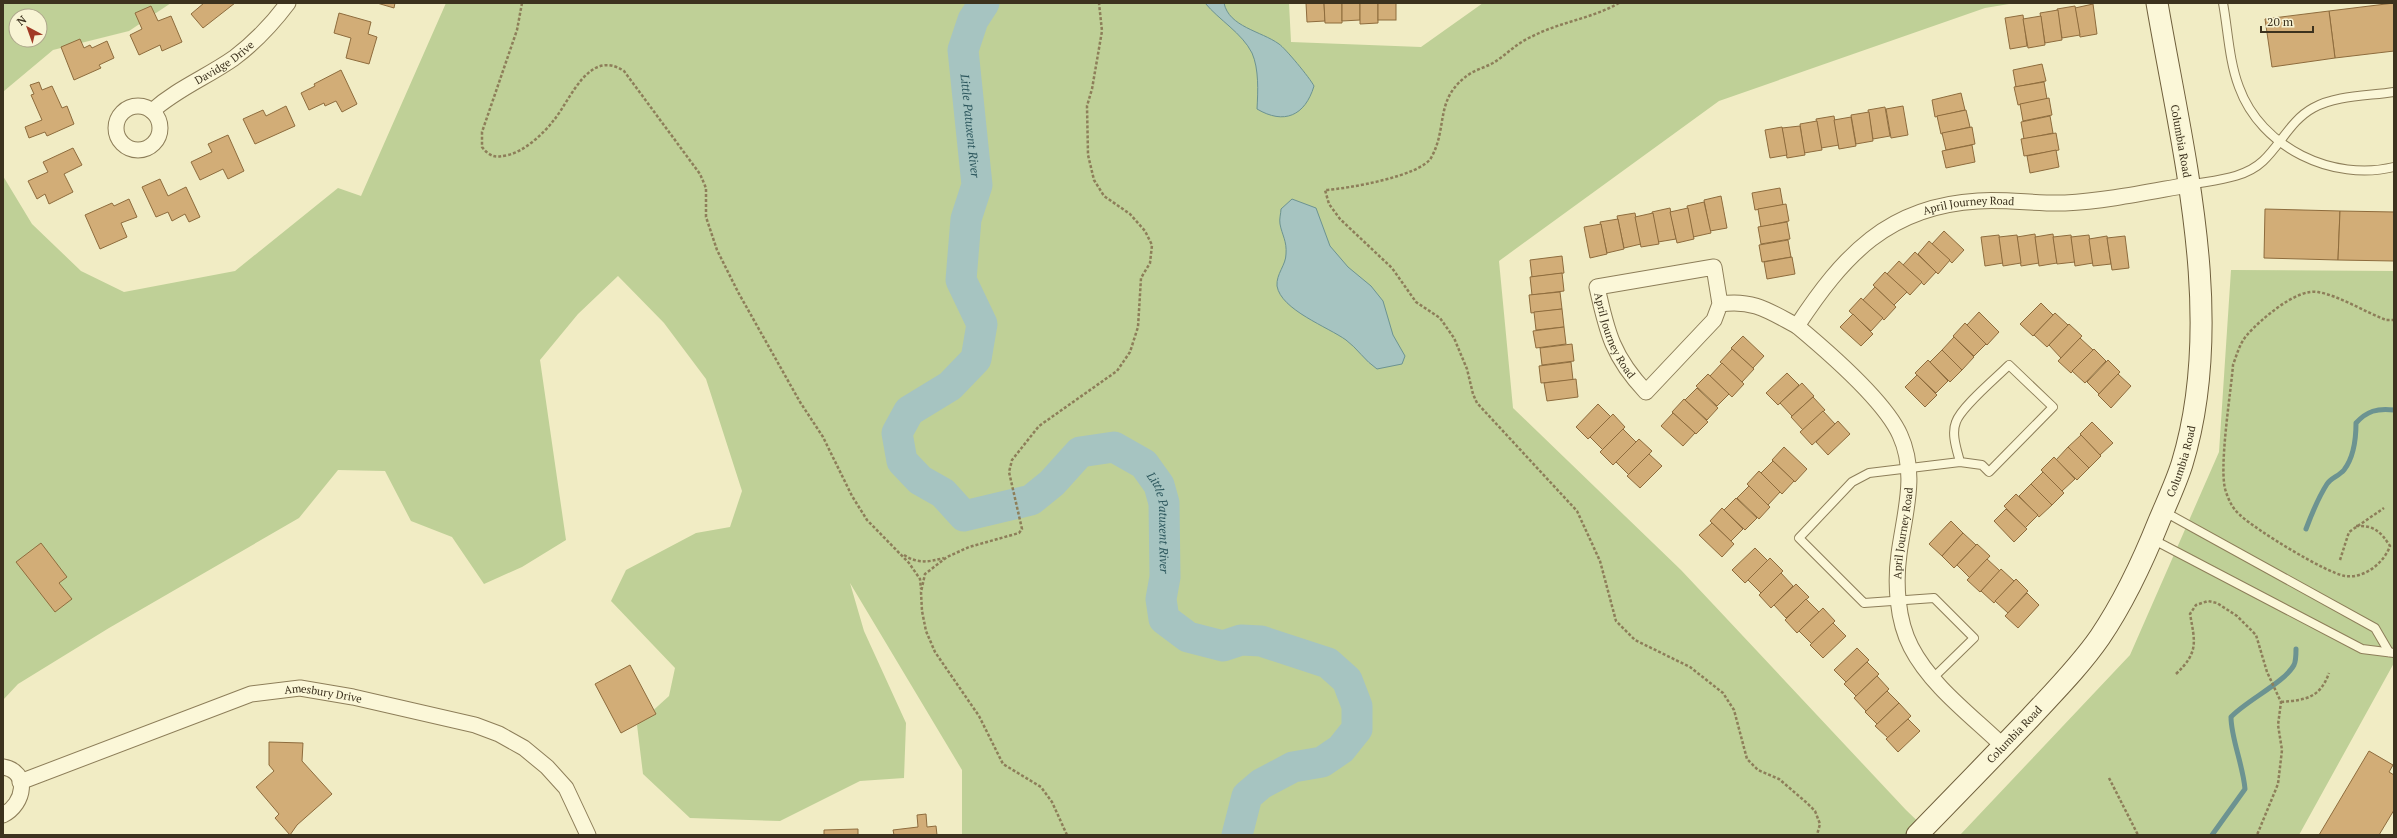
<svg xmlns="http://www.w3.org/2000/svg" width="2397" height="838" font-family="'PT Serif',serif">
<rect width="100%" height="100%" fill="#f1ecc4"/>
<g fill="#bfd097" fill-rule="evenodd">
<path d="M3,3H171L129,31L53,50L4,91L3,98ZM16,16H40V40H16Z"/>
<path d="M446,3H1289L1291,42L1421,47L1483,3H2015L1985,8L1719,101L1499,261L1513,408L1681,570L1906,810L1932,835H962V770L850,583L864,631L906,723L904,778L860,781L780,821L690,818L643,774L637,725L669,696L675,668L611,601L626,570L696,533L730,527L742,491L706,379L664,323L618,276L578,314L540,360L566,540L522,567L484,584L452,537L411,521L385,471L338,470L299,518L109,628L18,684L3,700V176L32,224L81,271L124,292L235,271L338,188L361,196Z"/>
<path d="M2231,270L2394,271V663L2299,835H1960L2130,655L2219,452Z"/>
</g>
<g fill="#a6c4c1" stroke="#6c9391">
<path d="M1205,3H1224C1229,27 1261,31 1279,44C1285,48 1310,78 1314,86C1305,116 1284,125 1257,109C1258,91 1259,69 1252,53C1242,33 1219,20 1205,3Z"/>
<path d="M1292,199L1316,208L1330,246L1348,267L1371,286L1383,301L1393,335L1405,356L1402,364L1377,369C1365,361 1357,348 1346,340C1328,327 1281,310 1277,286C1276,274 1286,265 1286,254C1287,241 1282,235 1280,224C1279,219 1281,213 1281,209Z"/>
</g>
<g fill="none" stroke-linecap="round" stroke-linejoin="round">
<g stroke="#6c9391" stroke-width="5">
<path d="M2306,529C2312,513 2318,498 2327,484C2331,478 2339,476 2344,470C2354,457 2356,439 2356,423C2367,411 2377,408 2394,410"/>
<path d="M2212,835L2245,789C2243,765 2231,738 2231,717C2247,700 2284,683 2294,665C2296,661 2296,654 2296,649"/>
</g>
<path stroke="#a6c4c1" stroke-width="31" id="s1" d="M984,3L973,20L963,50L977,185L966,219L961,280L982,324L976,359L950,386L909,411L897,433L902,461L920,480L943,493L964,516L1031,500L1052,483L1080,452L1114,447L1144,464L1159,485L1164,503L1165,577L1161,599L1164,619L1188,637L1223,646L1241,640L1261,641L1328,663L1347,680L1357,706V729L1341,749L1322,762L1293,767L1261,784L1247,796L1237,835"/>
</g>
<g fill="#d2ad77" stroke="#8e6c3d">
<path d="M204,3H235L203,28L191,14Z"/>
<path d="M377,3H395L394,8Z"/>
<path d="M1306,3H1324L1325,21L1307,22Z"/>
<path d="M1324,3H1342V23H1325Z"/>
<path d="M1342,3H1360V20L1342,21Z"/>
<path d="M1360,3H1378V23L1360,24Z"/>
<rect x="1378" y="3" width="18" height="17"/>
<path d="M2394,3V51L2335,58L2329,11Z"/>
<path d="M2093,4L2097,34L2080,37L2075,8Z"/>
<path d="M151,6L158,21L171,16L182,42L162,51L160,45L139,55L130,35L142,29L135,13Z"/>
<path d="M2075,6L2080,35L2062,38L2057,9Z"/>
<path d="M2058,10L2062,40L2045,43L2040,13Z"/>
<path d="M2329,11L2335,58L2272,67L2265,19Z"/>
<path d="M339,13L371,22L368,34L377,37L369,64L346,58L351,38L334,33Z"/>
<path d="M2023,15L2027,46L2010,49L2005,18Z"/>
<path d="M2041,16L2045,45L2028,48L2023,19Z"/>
<path d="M80,39L84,48L90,45L92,48L107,41L114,58L99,65L101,68L74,80L61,47Z"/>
<path d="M2042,64L2046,81L2016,87L2013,70Z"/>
<path d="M341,70L357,104L342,112L336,101L325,106L324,103L309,110L301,93L315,86L314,84Z"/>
<path d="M39,82L42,90L52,86L62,108L67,106L74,124L47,136L45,132L29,138L25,127L42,120L31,95L34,94L30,85Z"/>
<path d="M2044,82L2047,99L2018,105L2014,87Z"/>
<path d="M1961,93L1965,110L1935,117L1932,100Z"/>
<path d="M2049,98L2052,115L2023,121L2020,104Z"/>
<path d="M286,106L295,126L255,144L243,119L263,110L266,116Z"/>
<path d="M1903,106L1908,135L1891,138L1886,109Z"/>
<path d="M1885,107L1890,136L1873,139L1868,110Z"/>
<path d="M1966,110L1970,127L1941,134L1937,116Z"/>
<path d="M1869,112L1873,141L1856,144L1851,115Z"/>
<path d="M1834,116L1839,145L1821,148L1816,119Z"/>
<path d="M2050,116L2053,133L2024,139L2021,122Z"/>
<path d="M1851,117L1856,146L1839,149L1834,120Z"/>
<path d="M1817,121L1822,150L1804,153L1800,124Z"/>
<path d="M1800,126L1805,155L1787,158L1782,128Z"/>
<path d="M1782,127L1787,155L1770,158L1765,130Z"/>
<path d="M1972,127L1975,144L1946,150L1942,133Z"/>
<path d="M2056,133L2059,150L2024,156L2021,139Z"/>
<path d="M228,135L244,171L228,179L223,169L200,180L191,162L212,152L208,144Z"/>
<path d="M1972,145L1975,162L1946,168L1942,151Z"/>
<path d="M73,148L82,165L64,174L73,192L49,204L45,194L37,199L28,181L48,172L43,162Z"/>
<path d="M2056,150L2059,167L2030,173L2027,156Z"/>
<path d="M160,179L168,196L186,187L200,217L189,222L185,214L172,221L168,212L156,217L142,187Z"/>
<path d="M1780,188L1783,205L1755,210L1752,193Z"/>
<path d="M1721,196L1727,228L1710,231L1704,200Z"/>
<path d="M129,199L137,217L121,223L127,237L100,249L85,215L112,203L114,206Z"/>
<path d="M1704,202L1711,233L1693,237L1687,206Z"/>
<path d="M1786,204L1789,221L1761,227L1758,209Z"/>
<path d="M1670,208L1676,239L1658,242L1652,212Z"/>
<path d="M1688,208L1694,239L1677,243L1670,212Z"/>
<path d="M2265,209L2340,211L2338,260L2264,258Z"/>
<path d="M2340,211L2394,212V261L2338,260Z"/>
<path d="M1635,213L1641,244L1624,248L1617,216Z"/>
<path d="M1653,213L1659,244L1641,247L1635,217Z"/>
<path d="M1618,219L1624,249L1607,253L1600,222Z"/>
<path d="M1787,222L1790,239L1761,244L1758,227Z"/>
<path d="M1601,224L1607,254L1590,258L1584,227Z"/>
<path d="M1944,231L1964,250L1952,263L1932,244Z"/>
<path d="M2035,234L2039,263L2021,266L2017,237Z"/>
<path d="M2053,234L2057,263L2039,266L2035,237Z"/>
<path d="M1999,235L2003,263L1985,266L1981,237Z"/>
<path d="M2017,235L2021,263L2003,266L1999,237Z"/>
<path d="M2071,235L2075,262L2057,264L2053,237Z"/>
<path d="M2089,235L2093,263L2075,266L2071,237Z"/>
<path d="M2107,236L2111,264L2093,266L2089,239Z"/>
<path d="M2125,236L2129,268L2112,270L2107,238Z"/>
<path d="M1788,240L1791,257L1762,262L1759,245Z"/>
<path d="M1929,241L1950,260L1938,274L1918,254Z"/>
<path d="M1915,252L1936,272L1924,285L1903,265Z"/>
<path d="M1562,256L1564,273L1532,277L1530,260Z"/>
<path d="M1792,257L1795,274L1767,279L1764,262Z"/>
<path d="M1899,261L1922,282L1910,295L1887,274Z"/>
<path d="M1885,272L1907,292L1894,305L1873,285Z"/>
<path d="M1562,273L1564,291L1532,295L1530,277Z"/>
<path d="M1875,287L1896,307L1884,320L1863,300Z"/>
<path d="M1560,292L1562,309L1531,313L1529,295Z"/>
<path d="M1861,298L1883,318L1871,331L1849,311Z"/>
<path d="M2041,303L2053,315L2033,336L2020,324Z"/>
<path d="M1562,309L1564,327L1536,330L1534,312Z"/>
<path d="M1979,312L1999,332L1987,345L1967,325Z"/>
<path d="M2055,313L2068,325L2047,347L2034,335Z"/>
<path d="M1853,314L1873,334L1861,346L1840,327Z"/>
<path d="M1965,323L1986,344L1974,356L1953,336Z"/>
<path d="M2069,324L2082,336L2061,358L2049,345Z"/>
<path d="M1564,327L1566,344L1536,348L1533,331Z"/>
<path d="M1743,336L1764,356L1753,368L1731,348Z"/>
<path d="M1954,337L1974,357L1962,370L1942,350Z"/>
<path d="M2080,338L2093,350L2071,373L2058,361Z"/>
<path d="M1572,344L1574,361L1542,365L1540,348Z"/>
<path d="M1732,349L1754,369L1742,382L1720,362Z"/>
<path d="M2094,349L2106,361L2085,383L2072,371Z"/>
<path d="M1942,350L1962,370L1950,382L1930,362Z"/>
<path d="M1928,360L1948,381L1936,393L1915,373Z"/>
<path d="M2108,360L2120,372L2099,394L2087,382Z"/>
<path d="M1571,362L1573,380L1541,383L1539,366Z"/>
<path d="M1722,363L1744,384L1732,397L1710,376Z"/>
<path d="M1787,373L1799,385L1778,405L1766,393Z"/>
<path d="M1708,374L1729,394L1717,406L1696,386Z"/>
<path d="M2118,374L2131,386L2111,408L2098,395Z"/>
<path d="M1917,375L1937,395L1925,407L1905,387Z"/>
<path d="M1576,379L1578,397L1547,401L1544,383Z"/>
<path d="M1802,383L1814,396L1792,416L1780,403Z"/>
<path d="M1697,388L1718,408L1707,420L1685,400Z"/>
<path d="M1813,397L1825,410L1803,430L1791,417Z"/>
<path d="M1684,399L1708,422L1696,434L1672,412Z"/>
<path d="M1598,404L1611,417L1588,439L1576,427Z"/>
<path d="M1823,411L1835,424L1812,445L1800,432Z"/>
<path d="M1673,413L1695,433L1683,446L1661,426Z"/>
<path d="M1613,414L1625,427L1603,450L1590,437Z"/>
<path d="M1838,421L1850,434L1828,455L1816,442Z"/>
<path d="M2092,422L2113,443L2100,455L2080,434Z"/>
<path d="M1623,429L1636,442L1613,465L1600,452Z"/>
<path d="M2081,435L2101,456L2089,468L2068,447Z"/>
<path d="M1639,439L1652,451L1629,475L1616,462Z"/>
<path d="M1784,447L1807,469L1795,482L1772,460Z"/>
<path d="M2068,447L2089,468L2077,480L2056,460Z"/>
<path d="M1649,454L1662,466L1640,488L1627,476Z"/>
<path d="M2054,457L2075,479L2062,491L2041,470Z"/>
<path d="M1773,461L1794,481L1782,494L1761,473Z"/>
<path d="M1759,471L1780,492L1768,505L1747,484Z"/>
<path d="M2043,472L2064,493L2052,505L2031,484Z"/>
<path d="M2031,484L2052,505L2039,517L2019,496Z"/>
<path d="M1749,486L1770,507L1759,519L1737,498Z"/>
<path d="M2016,494L2038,515L2025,528L2004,506Z"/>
<path d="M1736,498L1757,518L1745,530L1724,510Z"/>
<path d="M1722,508L1743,529L1731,541L1710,521Z"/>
<path d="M2006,509L2027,529L2014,542L1994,521Z"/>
<path d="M1951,521L1963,533L1942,556L1929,544Z"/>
<path d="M1712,523L1734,544L1722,557L1699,535Z"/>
<path d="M1963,533L1976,545L1954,568L1942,556Z"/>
<path d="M41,543L67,577L59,583L72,599L55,612L16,562Z"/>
<path d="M1977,544L1990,556L1970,578L1957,565Z"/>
<path d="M1755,548L1768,561L1745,583L1732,570Z"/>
<path d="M1770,558L1783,571L1761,593L1748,580Z"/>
<path d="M1987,559L2000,571L1980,592L1967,580Z"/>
<path d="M2001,569L2014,581L1994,603L1981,591Z"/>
<path d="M1781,573L1793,586L1771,608L1759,595Z"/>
<path d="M2016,579L2028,591L2008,613L1995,601Z"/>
<path d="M1796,584L1809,597L1786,618L1774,605Z"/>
<path d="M2027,593L2039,605L2018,628L2005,616Z"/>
<path d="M1806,599L1819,612L1797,633L1785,620Z"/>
<path d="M1823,608L1835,621L1812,644L1799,631Z"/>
<path d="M1833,623L1846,636L1823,658L1810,645Z"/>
<path d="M1857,648L1869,660L1846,682L1834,670Z"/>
<path d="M1867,662L1879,674L1856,696L1844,684Z"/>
<path d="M630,665L656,714L621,733L595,684Z"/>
<path d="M1877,676L1889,689L1866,711L1854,698Z"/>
<path d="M1887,691L1899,703L1877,724L1865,712Z"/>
<path d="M1899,703L1911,716L1888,738L1875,726Z"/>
<path d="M1908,719L1920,731L1898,752L1886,739Z"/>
<path d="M269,742L303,743L302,761L332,794L297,825L290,835L275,818L279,814L256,787L274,771L269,765Z"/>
<path d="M2369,751L2393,765L2389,772L2394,775V810L2379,835H2319Z"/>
<path d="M926,814L927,827L936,826L937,835H894L893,830L918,827L917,815Z"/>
<path d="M858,829V835H824V830Z"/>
</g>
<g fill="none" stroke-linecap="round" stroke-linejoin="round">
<defs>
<g id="service">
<path d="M2223,3C2228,30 2229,61 2239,87C2261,148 2333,182 2394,167"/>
<path d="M2189,185C2214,180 2244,179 2263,161C2281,144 2291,120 2313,108C2336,95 2369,96 2394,92"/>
<path d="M2163,511L2375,628L2389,652"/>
<path d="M2152,539L2362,649L2394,653"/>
<path d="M1933,678L1974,638L1934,598L1864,603L1799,538L1852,482L1869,473L1960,462L1982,465L1989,472L2053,407L2009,365C1996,378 1961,407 1956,422C1951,434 1957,450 1960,462"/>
</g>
<g id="minor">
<circle cx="138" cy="128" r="22"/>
<path id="s2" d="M152,111C178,88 207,77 234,58C254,43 273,23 288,3"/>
<path id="s3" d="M1720,304L1714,267L1597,287C1607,333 1613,357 1646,392L1714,320L1720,304C1753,299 1769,311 1797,326"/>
<path id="s4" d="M2003,746C1972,716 1931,686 1911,647C1897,620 1895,583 1899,554C1904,515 1918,474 1900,435C1885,401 1827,351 1797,326C1843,256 1888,206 1978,201C2007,199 2036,204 2065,203C2106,201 2148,192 2188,185"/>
<path d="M3,767C30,771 25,804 3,815"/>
<path id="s5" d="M20,782L251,694L300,688L353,697L475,725L499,734L524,748L547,767L566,788L588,835"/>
</g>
<g id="secondary">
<path id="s6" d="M1917,835C1955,796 1993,757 2030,718C2054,692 2080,666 2100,637C2125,600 2143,561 2159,521C2167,502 2176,483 2182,464C2227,317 2182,150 2157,3"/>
</g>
</defs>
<use href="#service" stroke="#8d7e59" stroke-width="10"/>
<use href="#minor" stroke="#8d7e59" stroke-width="17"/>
<use href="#secondary" stroke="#6f5f3c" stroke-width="23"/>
<g stroke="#8d7e59" stroke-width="2.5" stroke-dasharray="3 2" stroke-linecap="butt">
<path d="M522,3L517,30L482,132V147C490,157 495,158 508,155C525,151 543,134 554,120C571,99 589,48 624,71L700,174L706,188V217L717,250L738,292L800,402L823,437L852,496L867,520L909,563L920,579L921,589"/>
<path d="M1619,3C1591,19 1559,22 1531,37C1517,43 1506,55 1493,63C1486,67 1478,69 1471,73C1433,98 1449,126 1431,158C1420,176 1347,189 1325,190L1329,204L1340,219L1392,268L1416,302L1440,318L1454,338L1467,369L1473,394L1477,403L1577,511L1600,561L1616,621L1635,640L1690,667L1723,693L1734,710L1747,759L1758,770L1779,779L1807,803L1815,811L1820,824L1817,835"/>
<path d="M2356,526C2374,525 2381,532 2390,546C2384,563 2364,579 2345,576C2326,573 2256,530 2240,515C2233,509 2229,501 2226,492C2218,471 2231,392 2233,365C2237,354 2240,343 2247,335C2261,319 2297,288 2318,292C2340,296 2365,312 2386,320H2394"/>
<path d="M904,555C918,564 928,562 944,558"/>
<path d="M2340,560L2349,532L2384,508"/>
<path d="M2176,674C2199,652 2195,642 2190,614L2196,605L2208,601L2217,603L2237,616L2256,635L2267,672L2281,702L2278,725L2282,750L2278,784L2257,835"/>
<path d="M2281,702C2306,700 2320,698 2329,673"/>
<path d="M2109,778L2138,835"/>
<path d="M1067,835L1052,802L1041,787L1003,764L979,716L935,652L926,631L922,611L921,592L925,574L947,557L969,547L1019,533L1022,529L1009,472L1012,460L1039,426L1117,371L1130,352L1138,327L1141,278L1150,263L1152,245L1145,231L1130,214L1104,196L1094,180L1088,155L1087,106L1092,89L1102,31L1099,3"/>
</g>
<use href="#service" stroke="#fbf7d8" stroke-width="8"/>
<use href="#minor" stroke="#fbf7d8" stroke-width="15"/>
<use href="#secondary" stroke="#fbf7d8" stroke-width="21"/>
</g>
<g text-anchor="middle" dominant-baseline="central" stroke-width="3" stroke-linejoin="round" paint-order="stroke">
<g font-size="11" fill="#3c321e" stroke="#f8f4d4">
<text stroke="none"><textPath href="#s2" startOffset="87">Davidge Drive</textPath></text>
<text transform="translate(2181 141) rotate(80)">Columbia Road</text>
<text stroke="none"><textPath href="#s4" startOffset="723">April Journey Road</textPath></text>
<text stroke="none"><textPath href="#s3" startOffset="208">April Journey Road</textPath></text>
<text stroke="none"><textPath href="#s6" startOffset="464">Columbia Road</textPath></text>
<text stroke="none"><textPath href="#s4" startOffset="252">April Journey Road</textPath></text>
<text stroke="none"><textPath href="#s5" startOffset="320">Amesbury Drive</textPath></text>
<text stroke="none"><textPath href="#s6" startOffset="140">Columbia Road</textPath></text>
</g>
<g font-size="12" font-style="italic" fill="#2c575d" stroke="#f8f4d4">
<text stroke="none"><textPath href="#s1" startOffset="128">Little Patuxent River</textPath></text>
<text stroke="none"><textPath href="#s1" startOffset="861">Little Patuxent River</textPath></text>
</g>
</g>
<rect width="2397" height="838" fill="none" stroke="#3c321e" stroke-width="8"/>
<g transform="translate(28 28) rotate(319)"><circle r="19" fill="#f8f4d4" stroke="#ada68b"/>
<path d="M0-3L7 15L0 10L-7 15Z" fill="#a13a24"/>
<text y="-6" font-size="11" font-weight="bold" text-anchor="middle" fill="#3c321e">N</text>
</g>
<path d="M2261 26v6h52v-6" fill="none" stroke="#3c321e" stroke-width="2"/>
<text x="2267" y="26" font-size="12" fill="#3c321e" stroke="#f8f4d4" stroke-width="3" paint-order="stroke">20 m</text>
</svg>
